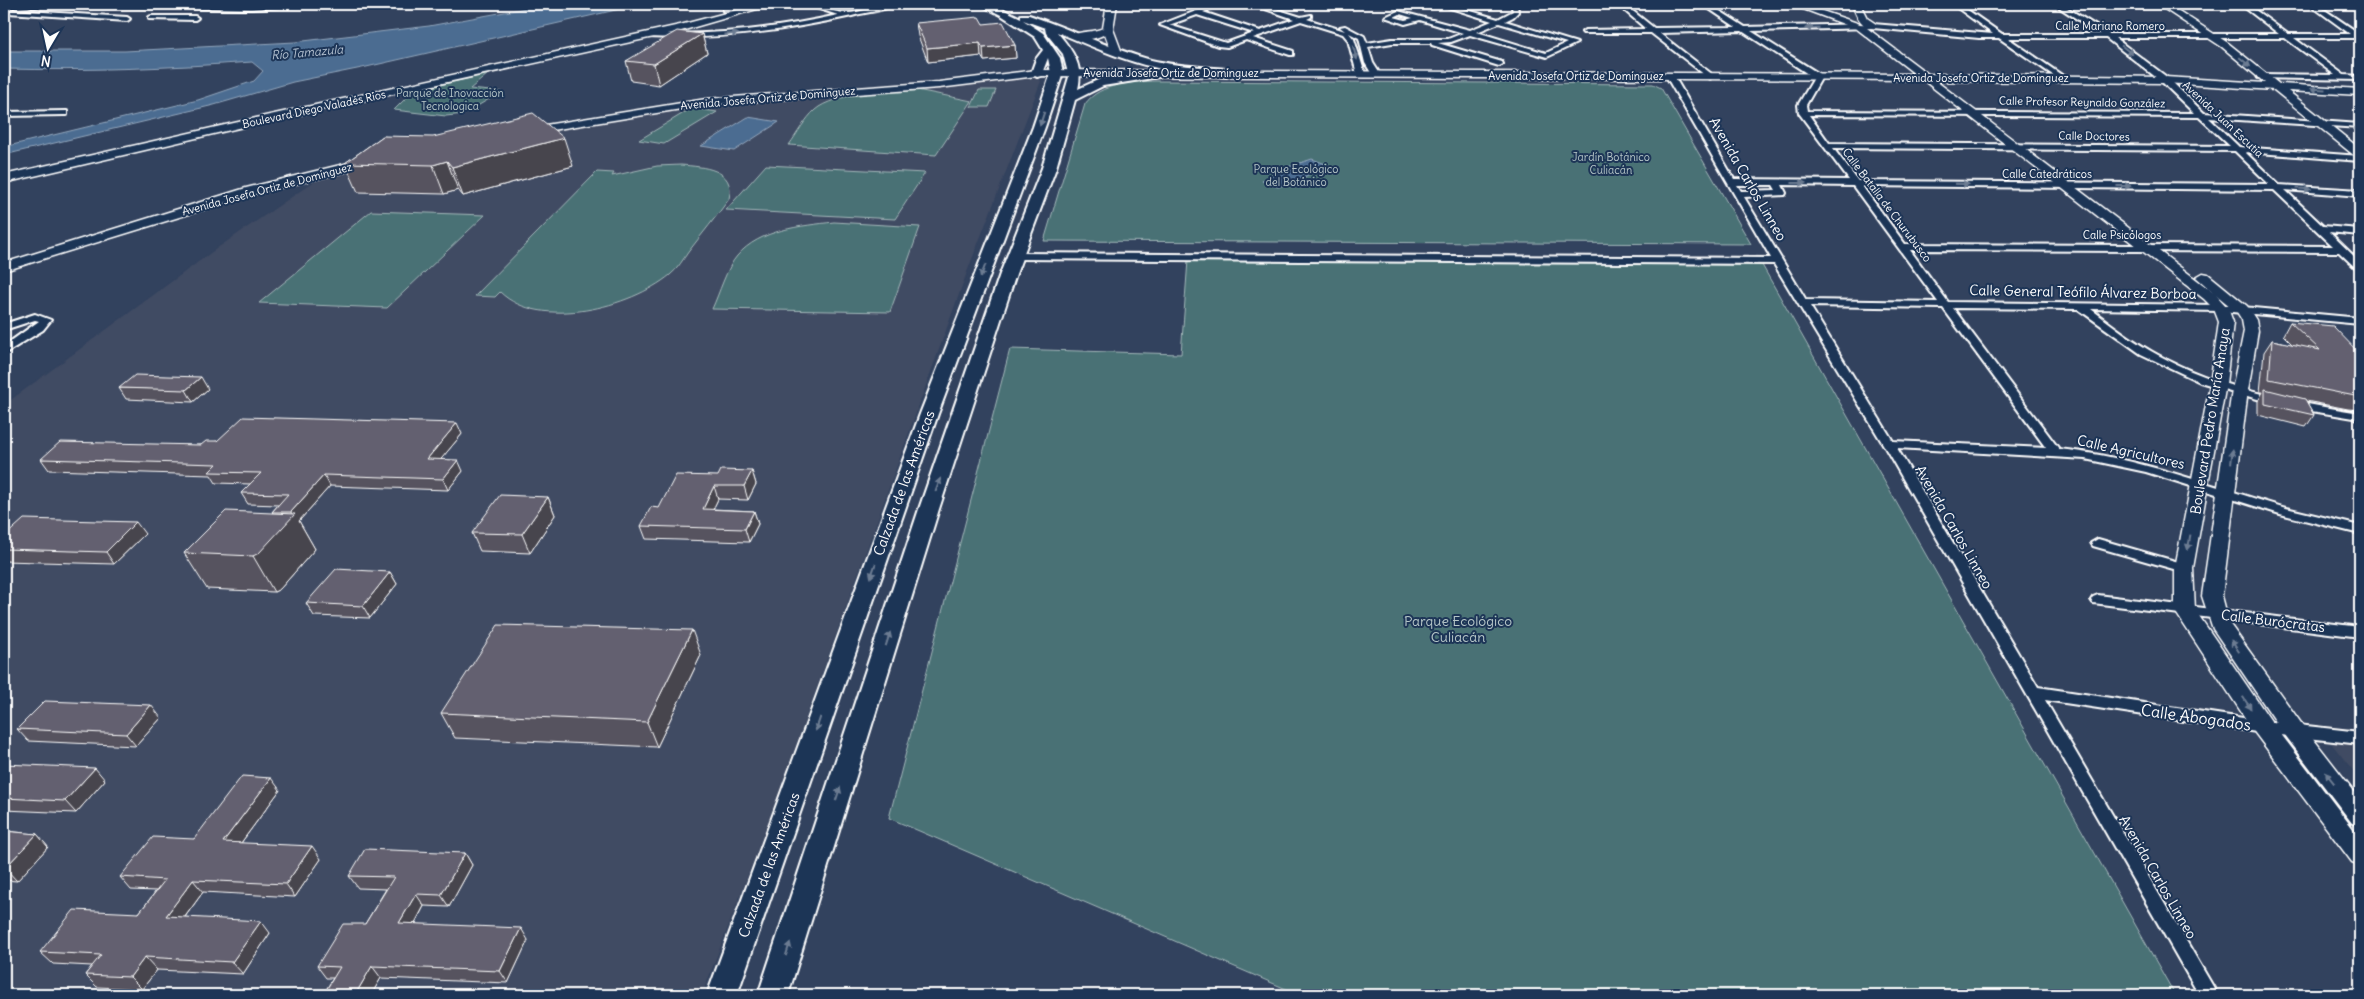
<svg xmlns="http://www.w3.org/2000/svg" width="2364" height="999" font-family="Delius,sans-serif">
<rect width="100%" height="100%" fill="#32425e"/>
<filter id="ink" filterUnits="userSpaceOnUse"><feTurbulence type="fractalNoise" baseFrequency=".02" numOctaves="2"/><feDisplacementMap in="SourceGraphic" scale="10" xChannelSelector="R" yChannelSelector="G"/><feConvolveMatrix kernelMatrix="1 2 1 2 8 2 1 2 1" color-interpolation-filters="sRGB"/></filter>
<g filter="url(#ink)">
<g fill="#414b63">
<path d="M1014,78H1038L1041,81L967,272L769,820L702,995H4V405L216,249L325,174L621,117L714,103Z"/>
<path d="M2323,733L2360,739V779Z"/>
</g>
<g fill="#487175" stroke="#a4b8ba">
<path d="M488,74L470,89L501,92L464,114L446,116L394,110L413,91Z"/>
<path d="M1156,81L1653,84L1661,88L1751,244L1044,241L1085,104C1100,83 1133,82 1156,81Z"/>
<path d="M917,90L972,101L936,155L789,145C797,134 805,119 815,110C834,93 892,90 917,90Z"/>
<path d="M979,90H996L989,107H971Z"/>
<path d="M692,108L717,112L664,144L639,140Z"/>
<path d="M681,165C703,167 736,168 729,199C716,217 702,234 689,251C683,259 678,269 670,275C631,307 540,331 500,292L495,297L475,296L597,172L614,173L612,176L657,166Z"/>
<path d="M766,165L925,173L895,219L726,210Z"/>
<path d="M371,211L485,215L387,308L259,303Z"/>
<path d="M834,222L920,227L890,312L712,309C719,294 727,267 737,256C760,229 801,226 834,222Z"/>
<path d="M1188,260L1762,265L2175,995H1300L889,818L1010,349L1181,354Z"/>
</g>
<g fill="#4b6c91" stroke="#93a7bd">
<path d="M548,4H642L362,68L293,82L214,105L4,155V147L198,100L254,81L263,71L252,62C169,68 87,71 4,69V51H125L295,42L429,26Z"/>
<path d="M748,117L779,122L734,151L701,146Z"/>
<path d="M1312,159L1326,164L1303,178L1278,187L1262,181L1288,167Z"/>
</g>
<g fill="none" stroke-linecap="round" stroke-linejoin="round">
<defs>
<g id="street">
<path d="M21,4H58L55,6L16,8L13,6Z"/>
<path d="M98,4H307L304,6L251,9L101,6Z"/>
<path d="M804,4C819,4 832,13 846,13C863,13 879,3 896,4C885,11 866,12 852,16C785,31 717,40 648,37L645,35L648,33C712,36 775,29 838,15Z"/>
<path d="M1214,4H1222L1203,12L1260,31L1294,19L1251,4H1260L1301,17L1311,15V17L1307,19L1345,31L1340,27L1345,26L1364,36L1367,43L1392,39H1448L1463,33L1420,20L1405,24L1385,17L1398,11L1470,30L1492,21L1438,4H1447L1498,19L1513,11L1511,4H1517L1518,12L1513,17L1505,21L1577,43L1547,57L1470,35L1451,42L1438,43L1502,62L1503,64L1499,66L1432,45L1431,43H1392L1368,47L1373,63L1380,74L1376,76H1373L1365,63L1359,38L1349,33L1354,39L1365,74L1361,76L1357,74L1348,40L1343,34L1301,21L1253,38L1293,51V55H1290L1246,40L1227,47L1218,46L1160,25ZM1400,14L1413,18L1405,20L1394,17ZM1197,15L1254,33L1226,43L1169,25ZM1499,23L1567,43L1546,53L1477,32Z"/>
<path d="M1617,4H1624L1654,28L1736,27L1702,4H1709L1745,27L1873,24L1993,34L1952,4H1959L2002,34H2100L2054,4H2061L2109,34H2279L2240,4H2247L2288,34H2350L2309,4H2316L2360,34V40L2356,38H2294L2344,75L2360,76V80L2258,78L2257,76L2261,74L2335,75L2285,38H2115L2168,78L2204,113L2360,124V128L2209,118L2239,147L2360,156V161L2245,152L2279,185L2360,190V196L2285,190L2323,226L2360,229V235L2329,232L2360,262V270L2357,269L2339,252L1910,250L1948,302L2221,305L2360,318V324L2221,311L2091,309C2113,326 2134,342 2158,355C2220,389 2291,402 2360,413V419L2281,406L2200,382L2141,354L2078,309L1953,308L2059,449C2137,457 2211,486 2286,508C2311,514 2336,520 2360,526V534L2280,514L2146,472L2085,459L1897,448L2038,687L2263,721L2360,732V744L2263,733L2045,700L2218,995H2199L1883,444L1774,264L1015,259L1010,256L1015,253L1771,258L1666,76L1670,74L1674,76L1734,179L1849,180L1799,113L1798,105L1814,78L1742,31L1659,33L1713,75L1714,77L1710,79L1651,33H1583L1582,32L1585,30L1646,29ZM1873,28L1979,38H1999L2060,80L2064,78L2063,76L2008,38H2106L2162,82L2194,113L1807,111L1806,105L1822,77L1821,75L1751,31ZM1809,115L2199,117L2230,146L1829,143ZM1833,148L2235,151L2269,184L1858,181ZM1737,185H1773L1776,190L1741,191ZM1782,185L1853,186L1938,302L1806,300L1744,197L1785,195L1786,193ZM1862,186L2274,190L2333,246L1905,244ZM1810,306L1943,308L2046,448L1893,441Z"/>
<path d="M10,10L127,17L130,19L127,21L8,13L7,12Z"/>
<path d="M151,16H195L198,18L195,20L149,19V17Z"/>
<path d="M67,111V115H64L4,116V112Z"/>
<path d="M35,314L51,320L43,330L4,354V346L39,321L35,320L4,330V324Z"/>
<path d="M2098,539L2189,565L2191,568L2184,572L2093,546L2091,543Z"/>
<path d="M2098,595L2360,627V637L2093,603L2091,600L2093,597Z"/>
</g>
<g id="secondary">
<path d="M760,4H774L681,31L256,124L4,183V175L256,118L680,25Z"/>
<path d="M1107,4H1117L1113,29L1122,53L1117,56L1112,53L1105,34C1097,39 1080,42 1072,36C1080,30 1093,33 1103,28Z"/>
<path d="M1790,4H1802L1863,25L1928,74L2165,77L2265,83L2222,47L2157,4H2168L2228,43L2279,84L2360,89V95L2288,91L2360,149V159L2356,157L2274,90L2165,83L1936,81L2214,293L2196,277L2203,273L2208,274L2247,306L2256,320L2258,331L2248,390L2222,596L2229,623L2301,723L2360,799V825L2352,823L2285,735L2213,629L2202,596L2232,390L2244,331L2242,320L2237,312L2214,293L2228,308L2233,322L2226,384L2193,568L2195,610L2271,721L2360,838V865L2352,862L2255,733L2175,611V568L2210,384L2219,322L2214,309L2204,299L1923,80L1037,76L939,88L706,105L527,134L521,131L527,128L706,99L939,82L1037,70L1915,74L1857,29Z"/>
<path d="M1852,4H1860L1867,18L1876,24V28C1862,30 1856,15 1852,4Z"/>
<path d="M369,158L373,159L375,162L373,165L254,194L4,271V263L246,188Z"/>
</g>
<g id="primary">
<path d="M730,4H743L731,11H723V7Z"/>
<path d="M979,4H992L1021,18V15H1029C1070,29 1109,48 1151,60C1176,66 1202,67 1227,69L1233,73L1227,77C1209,75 1191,74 1173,71C1133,65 1095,48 1057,32C1072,50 1084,65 1078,89L1100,79L1159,69L1165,73L1159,77L1103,86L1075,100L1056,168L1016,274L939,509L788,995H758L919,509L1000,274L1042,168L1069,77L1063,54L1046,33L1045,28L1023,20L1043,33L1060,58L1063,73L1045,127L938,414L737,995H707L920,414L1033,127L1051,73L1048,58L1041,76L1037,77L1031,73L1036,59L1043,50L1035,37L1001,15Z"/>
</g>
</defs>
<use href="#street" stroke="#fff" stroke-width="4"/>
<use href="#secondary" stroke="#fff" stroke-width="3"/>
<use href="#primary" stroke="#fff" stroke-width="4"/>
<use href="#street" fill="#1d3557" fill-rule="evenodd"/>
<use href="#secondary" fill="#1d3557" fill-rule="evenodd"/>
<use href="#primary" fill="#1d3557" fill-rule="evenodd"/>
</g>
<g fill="#56535f" stroke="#fff">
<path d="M1810,4H1852L1851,7L1813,5Z"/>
<path d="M916,23L983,24L1015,45L1016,58L984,61L981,56L928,62L918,36Z"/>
<path d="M702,34L707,53L659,85L631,81L626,61Z"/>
<path d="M383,136L573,166L463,196L458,190L444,194L358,192L345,163Z"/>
<path d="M2290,322L2360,354V410L2348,409L2306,401L2314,415L2306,427L2258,415V401L2263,392H2260L2264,352L2272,340L2293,345L2283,335Z"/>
<path d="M119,388L208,389L193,402L126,399Z"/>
<path d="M462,434L441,459L463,471L448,490L330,486L299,521L315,549L280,589L274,592L207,589L184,553L273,513L272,512L278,505L248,504L241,493L251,484L216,483L211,475L49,470L41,459L201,445L217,441Z"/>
<path d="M752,471L756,484L748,500L718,499L713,509L754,511L758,524L749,542L646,539L641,526L659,508Z"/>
<path d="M548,497L555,515L530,553L480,551L472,533Z"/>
<path d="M145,534L114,564L4,561V537Z"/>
<path d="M390,572L397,584L370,618L314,616L306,603Z"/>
<path d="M701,655L657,747L455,738L441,713Z"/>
<path d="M161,718L136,746L28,741L17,729Z"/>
<path d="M4,764L105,780L76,813L4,810Z"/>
<path d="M280,790L241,843L321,859L295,897L203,892L185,917L270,933L243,974L157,970L142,989L97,987L85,975L92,966L53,964L40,952L139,913L156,891L131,890L120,877L194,839Z"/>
<path d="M4,831L37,834L48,847L17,881L4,880Z"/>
<path d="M465,853L472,865L449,907L424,906L415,924L528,940L508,983L381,978L371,995H323L333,978H326L317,966L365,924L386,889L358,888L349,876Z"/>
</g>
<g fill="#46444e" stroke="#fff">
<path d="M702,34L707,53L659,85L654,64Z"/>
<path d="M980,43L981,56L928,62L927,48Z"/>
<path d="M1015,45L1016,58L984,61L983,48Z"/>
<path d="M564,138L573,166L463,196L452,167Z"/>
<path d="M447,161L458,190L444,194L433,165Z"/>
<path d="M201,377L208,389L193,402L186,390Z"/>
<path d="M457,423L462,434L432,470L427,459Z"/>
<path d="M458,460L463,471L448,490L443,479Z"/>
<path d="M752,471L756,484L748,500L744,486Z"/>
<path d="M324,475L330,486L299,521L315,549L280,589L274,592L253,556L293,516L291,512Z"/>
<path d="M714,486L718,499L707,522L703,509Z"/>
<path d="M548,497L555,515L530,553L522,534Z"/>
<path d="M754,511L758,524L749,542L745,529Z"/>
<path d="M136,522L145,534L114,564L106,552Z"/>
<path d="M390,572L397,584L370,618L363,606Z"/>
<path d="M692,630L701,655L657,747L647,722Z"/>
<path d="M151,705L161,718L136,746L126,734Z"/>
<path d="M95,768L105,780L76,813L65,801Z"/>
<path d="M271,778L280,790L232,855L223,842Z"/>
<path d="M37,834L48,847L17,881L5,868Z"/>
<path d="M312,846L321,859L295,897L286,884Z"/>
<path d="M465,853L472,865L449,907L441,895Z"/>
<path d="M193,880L203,892L176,929L166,916Z"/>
<path d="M416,894L424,906L408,936L399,923Z"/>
<path d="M261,921L270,933L243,974L232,962Z"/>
<path d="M521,928L528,940L508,983L500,971Z"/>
<path d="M145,957L157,970L142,989L130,977Z"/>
<path d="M372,966L381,978L371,995H355Z"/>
</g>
<g fill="#64616f" stroke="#fff">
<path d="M979,17L983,24L1003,22L1015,45L983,48L980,43L927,48L916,23Z"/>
<path d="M677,31L702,34L654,64L626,61Z"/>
<path d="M533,113L564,138L452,167L447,161L433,165L345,163L383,136L433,137Z"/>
<path d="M2290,322L2333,326L2360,354V397L2269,379L2272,340L2320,350Z"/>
<path d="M135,375L201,377L186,390L119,388Z"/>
<path d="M2265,389L2305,399L2314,415L2265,404Z"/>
<path d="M243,417L457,423L427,459L458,460L443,479L324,475L291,512H272L288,494L241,493L261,473L209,472L217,464L41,459L60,442L201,445L206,441H217Z"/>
<path d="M721,470L752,471L744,486H714L703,509L754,511L745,529L641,526L651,507L659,508L676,475L718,476Z"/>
<path d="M500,495L548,497L522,534L472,533Z"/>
<path d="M226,511L295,514L259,553L253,556L184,553Z"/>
<path d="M24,519L136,522L106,552L4,549V537Z"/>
<path d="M336,569L390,572L363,606L306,603Z"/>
<path d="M498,625L692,630L647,722L441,713Z"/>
<path d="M45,701L151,705L126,734L17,729Z"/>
<path d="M4,764L95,768L65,801L4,798Z"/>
<path d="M242,776L271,778L223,842L312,846L286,884L193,880L166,916L261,921L232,962L145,957L130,977L85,975L101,955L40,952L74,910L139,913L165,880L120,877L153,837L194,839Z"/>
<path d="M4,831L37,834L5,868H4Z"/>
<path d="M365,849L465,853L441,895L416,894L399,923L521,928L500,971L372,966L355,995H323L340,967L317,966L343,924H365L394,877L349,876Z"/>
</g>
<defs><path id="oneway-solid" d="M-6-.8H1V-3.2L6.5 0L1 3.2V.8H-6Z" transform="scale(1.25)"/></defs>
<g fill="#6c7c92">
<use href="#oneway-solid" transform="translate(1812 28) rotate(179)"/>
<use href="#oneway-solid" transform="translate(731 34) rotate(-3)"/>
<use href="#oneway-solid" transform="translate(2127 50) rotate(38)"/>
<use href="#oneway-solid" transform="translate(1355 53) rotate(73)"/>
<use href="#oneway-solid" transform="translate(2245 62) rotate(40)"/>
<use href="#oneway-solid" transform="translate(2318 89) rotate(-176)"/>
<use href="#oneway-solid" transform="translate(1042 119) rotate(108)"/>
<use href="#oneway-solid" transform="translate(1799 183)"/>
<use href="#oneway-solid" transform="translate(1962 184) rotate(1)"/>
<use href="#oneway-solid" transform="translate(2124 186)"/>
<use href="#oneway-solid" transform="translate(2304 189) rotate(4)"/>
<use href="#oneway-solid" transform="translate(983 271) rotate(111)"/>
<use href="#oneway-solid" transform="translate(2232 456) rotate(-83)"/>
<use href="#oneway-solid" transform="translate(938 485) rotate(-70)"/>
<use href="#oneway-solid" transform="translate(2189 543) rotate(101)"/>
<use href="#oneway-solid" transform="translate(873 571) rotate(109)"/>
<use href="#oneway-solid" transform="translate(888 639) rotate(-72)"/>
<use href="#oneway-solid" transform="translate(2235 646) rotate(-124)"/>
<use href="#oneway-solid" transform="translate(2247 703) rotate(56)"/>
<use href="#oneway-solid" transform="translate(818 724) rotate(109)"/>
<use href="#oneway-solid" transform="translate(2330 778) rotate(-128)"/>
<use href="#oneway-solid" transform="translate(838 794) rotate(-72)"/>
<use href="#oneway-solid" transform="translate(788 949) rotate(-72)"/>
</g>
</g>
<g text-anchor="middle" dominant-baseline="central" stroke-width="4" stroke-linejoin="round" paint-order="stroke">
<g font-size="11" fill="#fff" stroke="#1d3557">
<text x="2110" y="26">Calle Mariano Romero</text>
<text x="1171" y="73">Avenida Josefa Ortiz de Domínguez</text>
<text x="1576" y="76">Avenida Josefa Ortiz de Domínguez</text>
<text x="1981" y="78">Avenida Josefa Ortiz de Domínguez</text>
<text transform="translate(768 98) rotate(-5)">Avenida Josefa Ortiz de Domínguez</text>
<text transform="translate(2082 102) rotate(1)">Calle Profesor Reynaldo González</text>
<text transform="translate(314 109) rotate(-12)">Boulevard Diego Valadés Ríos</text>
<text transform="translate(2223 119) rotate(43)">Avenida Juan Escutia</text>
<text transform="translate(2094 136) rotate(1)">Calle Doctores</text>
<text x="2047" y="174">Calle Catedráticos</text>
<text transform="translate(267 189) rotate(-15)">Avenida Josefa Ortiz de Domínguez</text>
<text transform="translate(1887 205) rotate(53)">Calle Batalla de Churubusco</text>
<text x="2122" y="235">Calle Psicólogos</text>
</g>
<g font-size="11" fill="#b6c6c8" stroke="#1d3557">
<text x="450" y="93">Parque de Inovacción<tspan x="450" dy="13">Tecnologica</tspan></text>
<text x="1611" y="157">Jardín Botánico<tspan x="1611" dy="13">Culiacán</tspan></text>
<text x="1296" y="169">Parque Ecológico<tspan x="1296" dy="13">del Botánico</tspan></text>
</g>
<g font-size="12" font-style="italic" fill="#b7c4d3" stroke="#1d3557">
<text transform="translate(307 52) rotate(-5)">Río Tamazula</text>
</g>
<g font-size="14" fill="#fff" stroke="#1d3557">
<text transform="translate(1748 179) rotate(60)">Avenida Carlos Linneo</text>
<text transform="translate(2083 292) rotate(1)">Calle General Teófilo Álvarez Borboa</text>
<text transform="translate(2210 421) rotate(-81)">Boulevard Pedro María Anaya</text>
<text transform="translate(2131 452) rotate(13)">Calle Agricultores</text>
<text transform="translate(904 483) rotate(-70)">Calzada de las Américas</text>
<text transform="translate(1954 527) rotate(60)">Avenida Carlos Linneo</text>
<text transform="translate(2273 621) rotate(7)">Calle Burócratas</text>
<text transform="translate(769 865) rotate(-70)">Calzada de las Américas</text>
<text transform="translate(2158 877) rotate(60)">Avenida Carlos Linneo</text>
</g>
<g font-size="14" fill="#b6c6c8" stroke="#1d3557">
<text x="1458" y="621">Parque Ecológico<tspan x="1458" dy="16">Culiacán</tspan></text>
</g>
<g font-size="16" fill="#fff" stroke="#1d3557">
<text transform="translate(2196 717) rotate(8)">Calle Abogados</text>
</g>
</g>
<rect width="2364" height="999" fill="none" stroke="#1d3557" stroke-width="20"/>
<rect x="10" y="10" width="2344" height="979" fill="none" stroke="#fff" stroke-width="2" filter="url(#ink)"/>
<g transform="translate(48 48) rotate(189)" stroke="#1d3557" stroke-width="4" paint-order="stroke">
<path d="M0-4L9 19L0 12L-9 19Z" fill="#ffffff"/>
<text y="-8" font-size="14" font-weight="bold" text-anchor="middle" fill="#ffffff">N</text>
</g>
</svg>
